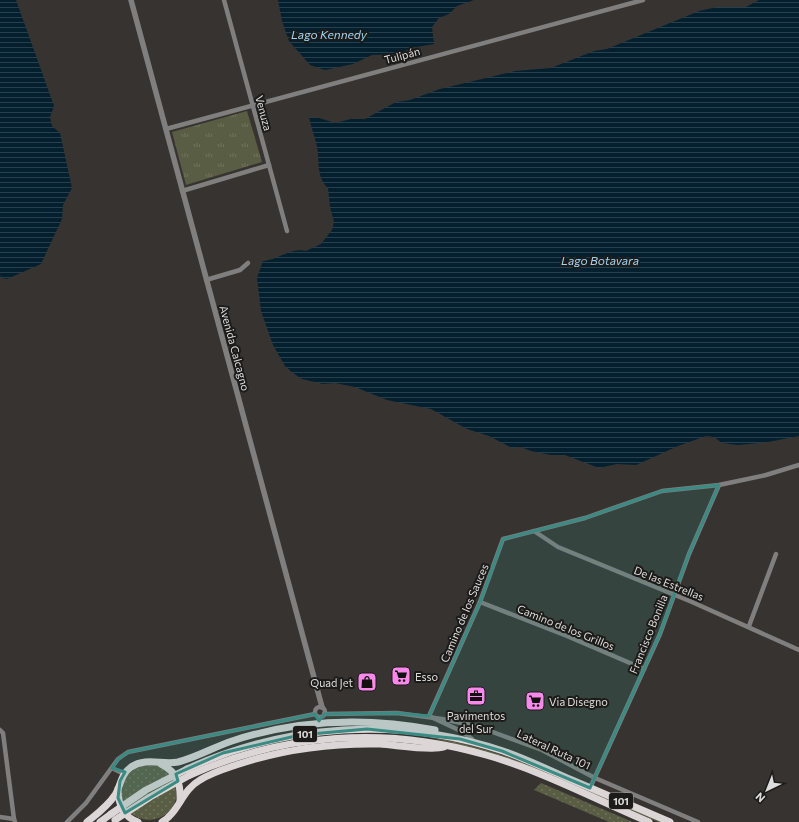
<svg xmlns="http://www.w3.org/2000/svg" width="799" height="822" font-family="Commissioner,sans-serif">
<defs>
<pattern id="grass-dots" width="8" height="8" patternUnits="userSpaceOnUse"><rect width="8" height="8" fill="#595d44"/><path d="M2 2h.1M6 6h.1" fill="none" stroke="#70745e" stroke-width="1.8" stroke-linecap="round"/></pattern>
<pattern id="park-tufts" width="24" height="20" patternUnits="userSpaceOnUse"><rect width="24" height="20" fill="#595d44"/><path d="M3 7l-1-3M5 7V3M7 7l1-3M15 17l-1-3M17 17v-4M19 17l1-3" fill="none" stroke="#70745e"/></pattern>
<pattern id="water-rules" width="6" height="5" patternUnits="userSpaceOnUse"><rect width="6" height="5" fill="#04202f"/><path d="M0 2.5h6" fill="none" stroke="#28404d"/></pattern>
</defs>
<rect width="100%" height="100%" fill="#363330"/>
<g fill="url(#grass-dots)">
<path d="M429,737C512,750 587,789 663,822H658L505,757Z"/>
<circle cx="149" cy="792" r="28"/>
<path d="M541,783L633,822H609L534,790Z"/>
</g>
<path fill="url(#park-tufts)" d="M247,111L262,162L186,185L172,132Z"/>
<g fill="url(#water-rules)">
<path d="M0,0H16L54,106L50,117L52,126L60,133L72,188L63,205L62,219L41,264L7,279L1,278L0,275Z"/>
<path d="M278,0H474L457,6L449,14L439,18L432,27L434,44L411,48L399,54L372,55L353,64L325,70L310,65L289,41L282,21Z"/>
<path d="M759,0H799V436L768,442L738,445L722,443L714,437L706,436L678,446L636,465L617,464L599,468L565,455H551L531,451L521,447L512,448L489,436L467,429L431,409L387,400L355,387L335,383L323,384L302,379L293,373L285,366L273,345L261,311L257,278L263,261C278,260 291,247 306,251L321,244L332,230L334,222L330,207L328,188C316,177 320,162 317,147C315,137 311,127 309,117L319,118L335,123L351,119H365L396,102L410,100L440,89L515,71L551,68L594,51L607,49L699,11L717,7H746Z"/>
</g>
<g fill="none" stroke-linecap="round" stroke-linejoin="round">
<g stroke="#817e7e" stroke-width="4.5">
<path d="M224,0L287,231"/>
<path d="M166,129L643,0"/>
<path d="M182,191L269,165"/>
<path d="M206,280L240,270L248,263"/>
<path d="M534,531L558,547L692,602L799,650"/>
<path d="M480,602L567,636L644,669"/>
<path d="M749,626L776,554"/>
<circle cx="320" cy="712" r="5"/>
<path d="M324,714L397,713L442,719L476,726L542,750L595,778L698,822"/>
<path d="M0,730L3,733L14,819"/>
<path d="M472,739L463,732L429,716L480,602L503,539L585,518L662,491L719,485L766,475L799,465"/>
<path d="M112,768L124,774"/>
<path d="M590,788L660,634L689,554L719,485"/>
<path d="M0,817L14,819L15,822"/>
<path d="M67,822L86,803L118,759L128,752L315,714"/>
</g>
<path stroke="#817e7e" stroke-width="5.5" d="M131,0L322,707"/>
<g stroke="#ddd6d6" stroke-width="7">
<path d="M161,764C177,772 181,783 180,801"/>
<path d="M187,769C286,724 399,716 503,751C526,759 549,770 572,780C605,794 637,808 670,822"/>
<path d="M190,775C284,733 387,726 486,755C540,770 597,800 649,822"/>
<path d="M118,789C118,803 123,817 138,822"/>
<path d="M87,822C97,814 108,806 115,795C121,785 121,774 131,767C146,757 162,765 178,762C197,757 214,747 232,741C299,719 367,717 435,730"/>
<path d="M100,822L111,814"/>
<path d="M162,822C179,812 182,790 200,780C211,773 224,769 236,765C283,749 331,743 380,744C396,745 431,751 444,747"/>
</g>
<g stroke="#ddd6d6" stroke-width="7">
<path d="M111,814L146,790L187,769"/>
<path d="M115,820L150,797L190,775"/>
</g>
</g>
<path fill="#398b84" fill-opacity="0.2" stroke="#398b84" stroke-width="3" stroke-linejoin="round" d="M719,485L689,554L660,634L590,788L502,751L460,739L367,729L300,735L223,753L176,774L178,781L125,813L118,798L120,781L125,772L112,768L118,759L128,752L315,714L319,721L324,714L397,713L429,716L480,602L503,539L585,518L662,491Z"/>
<defs>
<symbol id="supermarket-square" viewBox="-11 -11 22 22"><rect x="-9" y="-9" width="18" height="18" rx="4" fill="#f888ea" stroke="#1c1b1a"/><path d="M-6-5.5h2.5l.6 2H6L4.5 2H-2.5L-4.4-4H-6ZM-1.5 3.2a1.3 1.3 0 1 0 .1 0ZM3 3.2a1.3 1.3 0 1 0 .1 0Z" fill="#111"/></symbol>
<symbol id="shop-square" viewBox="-11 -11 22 22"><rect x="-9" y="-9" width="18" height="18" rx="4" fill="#f888ea" stroke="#1c1b1a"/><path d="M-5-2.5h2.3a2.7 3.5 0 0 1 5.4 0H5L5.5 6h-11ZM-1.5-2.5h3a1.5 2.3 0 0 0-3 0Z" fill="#111"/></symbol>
<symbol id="office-square" viewBox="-11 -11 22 22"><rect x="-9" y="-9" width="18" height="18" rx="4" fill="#f888ea" stroke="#1c1b1a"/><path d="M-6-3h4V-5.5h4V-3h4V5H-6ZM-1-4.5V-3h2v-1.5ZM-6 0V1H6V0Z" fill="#111"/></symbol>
</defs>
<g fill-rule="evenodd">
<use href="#supermarket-square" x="390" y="665" width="22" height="22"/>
<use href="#shop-square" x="356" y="671" width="22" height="22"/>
<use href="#office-square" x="465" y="685" width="22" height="22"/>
<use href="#supermarket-square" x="524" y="690" width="22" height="22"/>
</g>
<g text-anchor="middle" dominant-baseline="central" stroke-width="4" stroke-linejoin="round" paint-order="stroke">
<g fill="#1c1b1a" stroke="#a4a3a1" stroke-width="1">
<rect x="293" y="726" width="24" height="16" rx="3"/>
<rect x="609" y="793" width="24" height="16" rx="3"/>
</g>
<g font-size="10" font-weight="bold" fill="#dfdddb">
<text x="305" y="734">101</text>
<text x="621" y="801">101</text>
</g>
<g font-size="11" fill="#dfdddb" stroke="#1c1b1a">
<text transform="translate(402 55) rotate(-15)">Tulipán</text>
<text transform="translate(264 113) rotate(75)">Venuza</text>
<text transform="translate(235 348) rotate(75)">Avenida Calcagno</text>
<text transform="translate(669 583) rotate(22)">De las Estrellas</text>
<text transform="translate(464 613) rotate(-67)">Camino de los Sauces</text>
<text transform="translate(566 627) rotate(22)">Camino de los Grillos</text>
<text transform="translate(648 634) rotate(-68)">Francisco Bonilla</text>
<text transform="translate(554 749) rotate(25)">Lateral Ruta 101</text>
</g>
<g font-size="11" fill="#dfdddb" stroke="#1c1b1a" text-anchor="start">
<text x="415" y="676">Esso</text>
<text x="353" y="682" text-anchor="end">Quad Jet</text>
<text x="549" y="701">Via Disegno</text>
<text x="476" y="715" text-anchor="middle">Pavimentos<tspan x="476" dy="13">del Sur</tspan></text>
</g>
<g font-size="12" font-style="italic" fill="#9cd4f4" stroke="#1c1b1a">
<text x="329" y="34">Lago Kennedy</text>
<text x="600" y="260">Lago Botavara</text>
</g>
</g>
<g transform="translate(767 790) rotate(223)" stroke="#1c1b1a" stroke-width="3" paint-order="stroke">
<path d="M0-3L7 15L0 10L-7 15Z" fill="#dfdddb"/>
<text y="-6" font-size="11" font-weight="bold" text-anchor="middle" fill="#dfdddb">N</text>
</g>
</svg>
